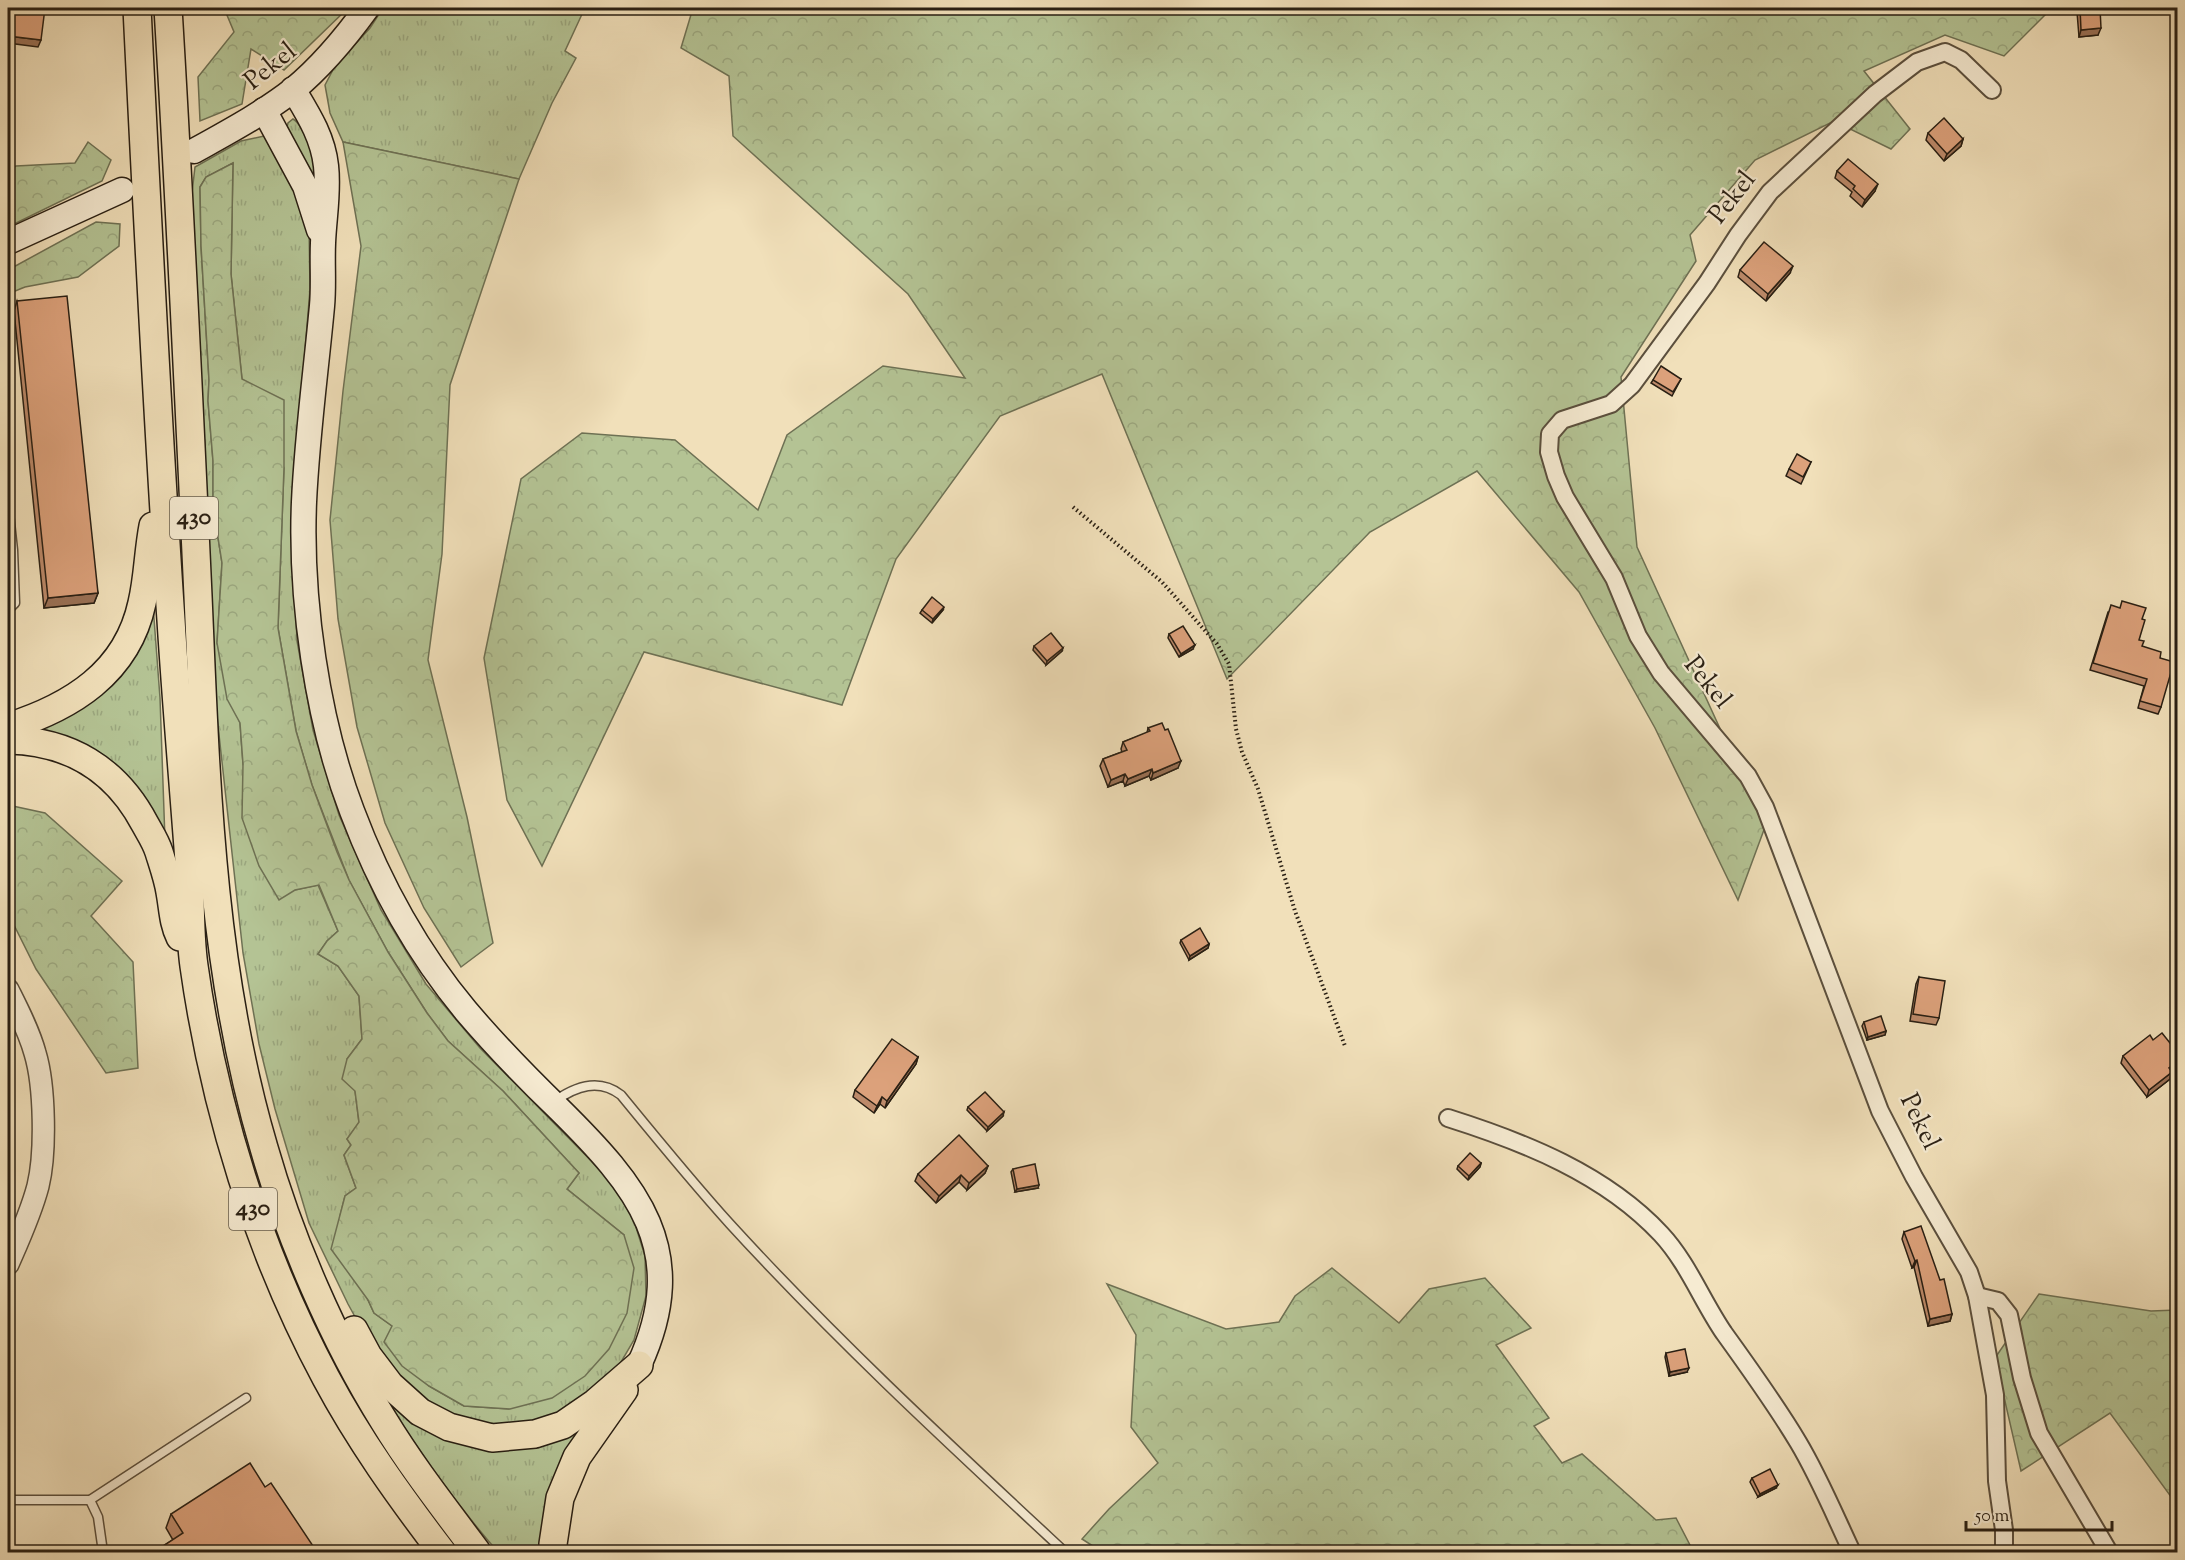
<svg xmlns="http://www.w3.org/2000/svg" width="2185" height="1560" font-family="'Sorts Mill Goudy',serif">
<defs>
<pattern id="grass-tufts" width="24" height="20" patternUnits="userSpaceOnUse" patternTransform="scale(1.5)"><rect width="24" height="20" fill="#b4c394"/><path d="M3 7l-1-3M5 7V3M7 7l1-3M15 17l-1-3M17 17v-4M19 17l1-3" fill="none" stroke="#9ba77f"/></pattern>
<pattern id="forest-crowns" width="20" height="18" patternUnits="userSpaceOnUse" patternTransform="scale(1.5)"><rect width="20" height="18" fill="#b4c394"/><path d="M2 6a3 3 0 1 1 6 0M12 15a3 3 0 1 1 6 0" fill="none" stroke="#9ba77f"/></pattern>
</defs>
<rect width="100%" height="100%" fill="#f1e0ba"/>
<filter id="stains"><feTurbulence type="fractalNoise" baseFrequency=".00333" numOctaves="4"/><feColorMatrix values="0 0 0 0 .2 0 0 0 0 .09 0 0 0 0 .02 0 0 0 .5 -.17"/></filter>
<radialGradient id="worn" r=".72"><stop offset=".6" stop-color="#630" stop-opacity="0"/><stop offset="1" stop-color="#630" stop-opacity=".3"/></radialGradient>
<g fill="url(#grass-tufts)" stroke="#6e7154" stroke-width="1.5" fill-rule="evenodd">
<path d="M383,8H572L583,12L565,51L576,58L552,103L519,179L343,142L330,113L325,85L335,66L370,28Z"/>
<path d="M293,119C305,126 318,167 316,181L304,169L287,127L288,123Z"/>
<path d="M264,136L273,146L299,191L309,226L310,289L295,472L293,544L297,641L313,730L339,815L381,910L426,984L480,1048L613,1183L634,1221L645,1256L646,1296L634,1340L614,1374L550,1419L486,1426L425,1405L376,1355L348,1304L309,1223L275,1109L259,1044L243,953L212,671L192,193L195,167L241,141ZM233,163L231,274L242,379L284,468L278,628L296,731L312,785L349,880L388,952L427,1013L448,1041L503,1091L579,1173L567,1189L624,1235L509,1409L464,1406L429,1386L392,1326L374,1313L368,1300L340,1216L345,1196L356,1188L344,1155L351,1145L347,1139L359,1123L355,1091L347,1059L362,1039L359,996L338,966L318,954L327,941L338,931L318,885L295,890L243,764L240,723L217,643L222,563L213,506V461L208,401L209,380L201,246L200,187L206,177Z"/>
<path d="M153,605L160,698L165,840L152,820L27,732Z"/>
<path d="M387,1400L482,1446L597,1410L545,1552H498C456,1504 420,1454 387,1400Z"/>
</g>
<g fill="url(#forest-crowns)" stroke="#6e7154" stroke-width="1.5">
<path d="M224,8H348L284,70L251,49L242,104L200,121L198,77L234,32Z"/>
<path d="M693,8H2052L2004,56L1945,35L1864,71L1910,129L1891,149L1834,121L1755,160L1690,235L1696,261L1621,377L1637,547L1765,827L1738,900L1655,728L1579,592L1477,471L1370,532L1227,679L1102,374L1000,416L896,559L842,705L644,652L542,866L507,800L484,658L521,479L582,433L675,440L758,510L787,435L883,366L965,378L908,294L733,136L729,76L681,48Z"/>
<path d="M88,142L111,160L102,181L8,227V170L16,166L75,163Z"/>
<path d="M343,142L519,179L450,385L442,554L428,660L467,817L493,943L461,967L424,908L385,823L357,727L338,619L330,520L343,391L361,246Z"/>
<path d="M233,163L231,274L242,379L284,400V468L278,628L296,731L312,785L337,852L349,880L388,952L427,1013L448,1041L503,1091L579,1173L567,1189L624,1235L634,1268L627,1313L609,1349L585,1376L552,1398L510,1409L464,1406L429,1386L402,1366L384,1342L392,1326L374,1313L368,1300L331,1249L345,1196L356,1188L344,1155L351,1145L347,1139L359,1122L355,1091L342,1079L347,1059L362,1039L359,996L338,966L318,954L327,941L338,931L319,885L295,890L279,900L259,866L242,818L243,764L240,723L227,699L217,643L222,563L213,506V461L208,401L209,380L201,246L200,187L206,177Z"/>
<path d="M96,222L120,224L119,246L78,277L25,287L8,294V270Z"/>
<path d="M8,805L45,813L122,881L91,916L133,962L138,1068L106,1073L36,969L8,913Z"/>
<path d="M1332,1268L1399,1323L1429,1289L1485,1278L1531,1328L1496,1345L1549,1418L1534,1426L1562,1463L1582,1454L1656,1520L1676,1518L1691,1547L1682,1552H1102L1082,1539L1109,1509L1158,1463L1131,1427L1136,1335L1107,1284L1226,1329L1279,1322L1295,1296Z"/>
<path d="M2039,1294L2151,1311L2177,1310V1505L2110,1413L2021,1471L1995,1358Z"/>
</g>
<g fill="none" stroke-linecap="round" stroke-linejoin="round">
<defs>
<g id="service">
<path d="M8,504L13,550L15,603L8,610"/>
<path d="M555,1101C576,1086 599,1078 621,1095C657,1139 692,1182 730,1224C835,1339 951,1446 1065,1552"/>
<path d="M8,1500H90L246,1398"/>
<path d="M90,1500L98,1517L103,1552"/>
</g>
<g id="minor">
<path d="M1992,90L1961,60L1945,52L1917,62L1875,94L1770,192L1738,235L1707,283L1632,385L1611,404L1562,420L1550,434L1549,452L1556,476L1565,497L1614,578L1638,636L1661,673L1748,776L1765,807L1880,1111L1914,1177L1969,1272L1977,1296L1995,1395L1997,1481L2004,1530V1552"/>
<path d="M1448,1118C1524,1142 1605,1174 1661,1234C1688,1263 1702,1301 1724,1333C1750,1369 1776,1405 1798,1442C1819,1477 1835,1516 1852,1552"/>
<path d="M1977,1296L1998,1301L2009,1315L2022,1378L2039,1433L2109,1552"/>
</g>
<path id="tertiary" d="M8,990C18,1010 29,1031 35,1053C45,1086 46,1153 38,1186C31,1213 19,1239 8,1264"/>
<g id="secondary">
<path d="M293,89C308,114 323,137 326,166C329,192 324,217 323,243C322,264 324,285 322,306C316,371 307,436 304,502C300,599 317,720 352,811C379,883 417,952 466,1011C495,1045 526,1077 558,1108C637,1186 692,1250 639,1365"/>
<path d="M264,110L305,186L319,230"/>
<path d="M194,151C228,132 262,114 293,90C321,67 346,37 367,8"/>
<path d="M8,242L122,190"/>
</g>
<g id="trunk">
<path d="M137,8C147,212 157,416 171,620C176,700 183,780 189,861C191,895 189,931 194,966C214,1108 258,1251 326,1378C359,1440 400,1497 442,1552"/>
<path d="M168,8C180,204 189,400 198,596C206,781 211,969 264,1148C290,1239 334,1341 384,1421C412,1467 445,1509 477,1552"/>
<path d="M8,727C71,707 127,673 142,603C148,578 148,552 153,526"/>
<path d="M8,740C69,741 116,769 145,824C150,833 156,842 159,852C163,865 168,879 170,892C173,908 173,923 180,937"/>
<path d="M354,1330L368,1356L390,1385L420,1412L449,1427L492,1438L535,1434L563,1425L595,1403L639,1365"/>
<path d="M554,1552L553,1544L560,1498L577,1457L624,1390"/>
</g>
</defs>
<use href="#service" stroke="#5b4f3d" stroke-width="11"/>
<use href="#minor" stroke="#5b4f3d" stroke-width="20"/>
<use href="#tertiary" stroke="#5b4f3d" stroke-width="24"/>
<use href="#secondary" stroke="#291f13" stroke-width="27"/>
<use href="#trunk" stroke="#291f13" stroke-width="30"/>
<path stroke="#291f13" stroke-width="4" stroke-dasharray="1.5 3" stroke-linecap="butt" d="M1073,507L1162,582L1217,644L1229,664L1236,729L1242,752L1258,789L1295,911L1345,1046"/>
<use href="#service" stroke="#f6ebd2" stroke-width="8"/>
<use href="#minor" stroke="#f6ebd2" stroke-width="16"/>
<use href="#tertiary" stroke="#f6ebd2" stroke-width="21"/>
<use href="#secondary" stroke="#f6ebd2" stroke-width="24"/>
<use href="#trunk" stroke="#f1e0ba" stroke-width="27"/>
</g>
<g fill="#bd8a6a" stroke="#291f13" stroke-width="1.5">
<path d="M2079,8H2100L2098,35L2079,37L2077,12Z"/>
<path d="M1928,133L1963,139L1961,146L1944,161L1926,140Z"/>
<path d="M1837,171L1875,191L1862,207L1850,196L1852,192L1835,178Z"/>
<path d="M1740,270L1790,273L1766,301L1738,277Z"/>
<path d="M17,301L98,593L94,603L44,608L14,311Z"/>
<path d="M1681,379L1672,396L1651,383L1653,380Z"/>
<path d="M1811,462L1801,484L1786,476L1789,469Z"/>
<path d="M922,610H943L932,623L920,613Z"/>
<path d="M2108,612L2142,619L2139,640L2142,646L2160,658L2161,707L2158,714L2138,708L2144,686L2090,670Z"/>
<path d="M1169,634L1193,649L1179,657L1168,638Z"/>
<path d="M1034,646L1062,651L1046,665L1033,650Z"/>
<path d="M1148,728L1178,768L1151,780L1149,776L1125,786L1123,781L1108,787L1100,766L1103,759L1122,752L1121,749L1123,742L1147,733Z"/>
<path d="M1181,940L1209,944L1208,948L1189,960L1180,943Z"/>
<path d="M1919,977L1939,1018L1936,1025L1910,1021L1916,984Z"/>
<path d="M1864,1022L1886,1031L1885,1035L1867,1040L1862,1026Z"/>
<path d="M2123,1056L2172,1071V1072L2170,1079L2147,1097L2121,1063Z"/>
<path d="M918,1057L916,1064L885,1108L880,1104L874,1113L853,1097L855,1090Z"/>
<path d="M968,1107L1003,1116L987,1131L967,1110Z"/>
<path d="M1481,1163L1480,1167L1468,1180L1457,1169L1458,1166Z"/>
<path d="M988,1166L985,1173L967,1190L959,1182L936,1203L915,1181L918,1174Z"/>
<path d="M1013,1169L1038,1188L1015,1192L1011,1172Z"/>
<path d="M1904,1232L1952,1314L1950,1321L1928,1326L1914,1267L1912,1268L1902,1239Z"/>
<path d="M1666,1353L1687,1372L1669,1376L1665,1357Z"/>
<path d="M1752,1478L1776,1488L1758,1497L1750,1482Z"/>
<path d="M265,1487L154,1552L173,1540L166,1528L171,1514Z"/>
</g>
<g fill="#9a7156" stroke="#291f13" stroke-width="1.5">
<path d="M2101,28L2098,35L2079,37L2081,30Z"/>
<path d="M8,36L41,40L38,47L8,43Z"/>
<path d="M1963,139L1961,146L1944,161L1947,154Z"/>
<path d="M1878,184L1875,191L1862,207L1865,200Z"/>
<path d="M1793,266L1790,273L1766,301L1768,294Z"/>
<path d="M98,593L94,603L44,608L48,598Z"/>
<path d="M944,607L943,610L932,623L933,619Z"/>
<path d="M1195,645L1193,649L1179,657L1181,654Z"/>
<path d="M1063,648L1062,651L1046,665L1047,661Z"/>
<path d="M1181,761L1178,768L1151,780L1153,773Z"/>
<path d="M1152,769L1149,776L1125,786L1128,779Z"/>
<path d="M1125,774L1123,781L1108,787L1111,780Z"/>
<path d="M1209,944L1208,948L1189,960L1190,956Z"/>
<path d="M1886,1031L1885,1035L1867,1040L1868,1037Z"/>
<path d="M918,1057L916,1064L885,1108L887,1101Z"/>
<path d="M2178,1061V1066L2167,1075L2169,1068Z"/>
<path d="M2172,1072L2170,1079L2147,1097L2149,1090Z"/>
<path d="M882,1097L880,1104L874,1113L877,1106Z"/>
<path d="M1004,1112L1003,1116L987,1131L988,1127Z"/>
<path d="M1481,1163L1480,1167L1468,1180L1469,1176Z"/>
<path d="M988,1166L985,1173L967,1190L969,1183Z"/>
<path d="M961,1175L959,1182L936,1203L939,1196Z"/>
<path d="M1039,1185L1038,1188L1015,1192L1017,1189Z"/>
<path d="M1917,1260L1914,1267L1912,1268L1915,1261Z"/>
<path d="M1952,1314L1950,1321L1928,1326L1930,1319Z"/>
<path d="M1689,1368L1687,1372L1669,1376L1670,1372Z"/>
<path d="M1778,1485L1776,1488L1758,1497L1760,1494Z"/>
</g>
<g fill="#dca17b" stroke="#291f13" stroke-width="1.5">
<path d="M8,8H45L41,40L8,36L9,13H8Z"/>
<path d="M2080,8H2100L2101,28L2081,30Z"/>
<path d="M1944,118L1963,139L1947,154L1928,133Z"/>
<path d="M1848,159L1878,184L1865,200L1853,189L1855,186L1837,171Z"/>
<path d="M1764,242L1793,266L1768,294L1740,270Z"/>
<path d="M67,296L98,593L48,598L17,301Z"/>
<path d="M1661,366L1681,379L1673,392L1653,380Z"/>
<path d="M1797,454L1811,462L1803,477L1789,469Z"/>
<path d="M932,597L944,607L933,619L922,610Z"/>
<path d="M2122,601L2146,608L2142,619L2145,620L2139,640L2144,641L2142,646L2161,652L2160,658L2174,662L2161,707L2140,701L2147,679L2093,663L2111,605L2120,608Z"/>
<path d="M1183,626L1195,645L1181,654L1169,634Z"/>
<path d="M1051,633L1063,648L1047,661L1034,646Z"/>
<path d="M1162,723L1165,730L1168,729L1181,761L1153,773L1152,769L1128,779L1125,774L1111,780L1103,759L1127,750L1123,742L1150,731L1148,728Z"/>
<path d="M1200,928L1209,944L1190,956L1181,940Z"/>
<path d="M1919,977L1945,981L1939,1018L1913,1014Z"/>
<path d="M1881,1016L1886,1031L1868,1037L1864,1022Z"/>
<path d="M2162,1033L2178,1053V1061L2169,1068L2172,1072L2149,1090L2123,1056L2150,1035L2153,1040Z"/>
<path d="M892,1039L918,1057L887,1101L882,1097L877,1106L855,1090Z"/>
<path d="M985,1092L1004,1112L988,1127L968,1107Z"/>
<path d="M959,1135L988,1166L969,1183L961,1175L939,1196L918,1174Z"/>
<path d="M1470,1153L1481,1163L1469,1176L1458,1166Z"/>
<path d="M1035,1164L1039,1185L1017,1189L1013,1169Z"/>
<path d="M1921,1226L1940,1280L1944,1279L1952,1314L1930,1319L1917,1260L1915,1261L1904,1232Z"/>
<path d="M1685,1349L1689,1368L1670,1372L1666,1353Z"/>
<path d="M250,1463L265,1487L271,1483L317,1552H144L151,1548L154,1552L183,1533L171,1514Z"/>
<path d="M1770,1469L1778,1485L1760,1494L1752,1478Z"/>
</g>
<g text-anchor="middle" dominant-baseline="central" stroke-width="4.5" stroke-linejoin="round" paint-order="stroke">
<g fill="#f6ebd2" stroke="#665c4c" stroke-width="1.5">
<rect x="170" y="497" width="48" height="42" rx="4.5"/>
<rect x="229" y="1188" width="48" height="42" rx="4.5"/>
</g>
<g font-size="24" font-weight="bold" fill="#291f13">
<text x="194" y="518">430</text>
<text x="253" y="1209">430</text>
</g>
<g font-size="26" fill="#291f13" stroke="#f6ebd2">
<text transform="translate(271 67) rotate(-39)">Pekel</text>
<text transform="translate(1733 198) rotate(-52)">Pekel</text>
<text transform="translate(1707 683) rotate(51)">Pekel</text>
<text transform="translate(1919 1122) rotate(64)">Pekel</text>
</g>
</g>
<rect width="2185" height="1560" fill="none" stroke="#f1e0ba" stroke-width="30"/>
<rect x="9" y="9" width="2167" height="1542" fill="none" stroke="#291f13" stroke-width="3"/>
<rect x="15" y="15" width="2155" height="1530" fill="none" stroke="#291f13" stroke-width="1.5"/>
<path d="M1966 1521v9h146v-9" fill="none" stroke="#291f13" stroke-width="3"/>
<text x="1975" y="1521" font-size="18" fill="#291f13" stroke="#f6ebd2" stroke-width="4.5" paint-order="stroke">50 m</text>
<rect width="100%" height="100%" filter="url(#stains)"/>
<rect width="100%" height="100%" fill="url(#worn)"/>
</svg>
